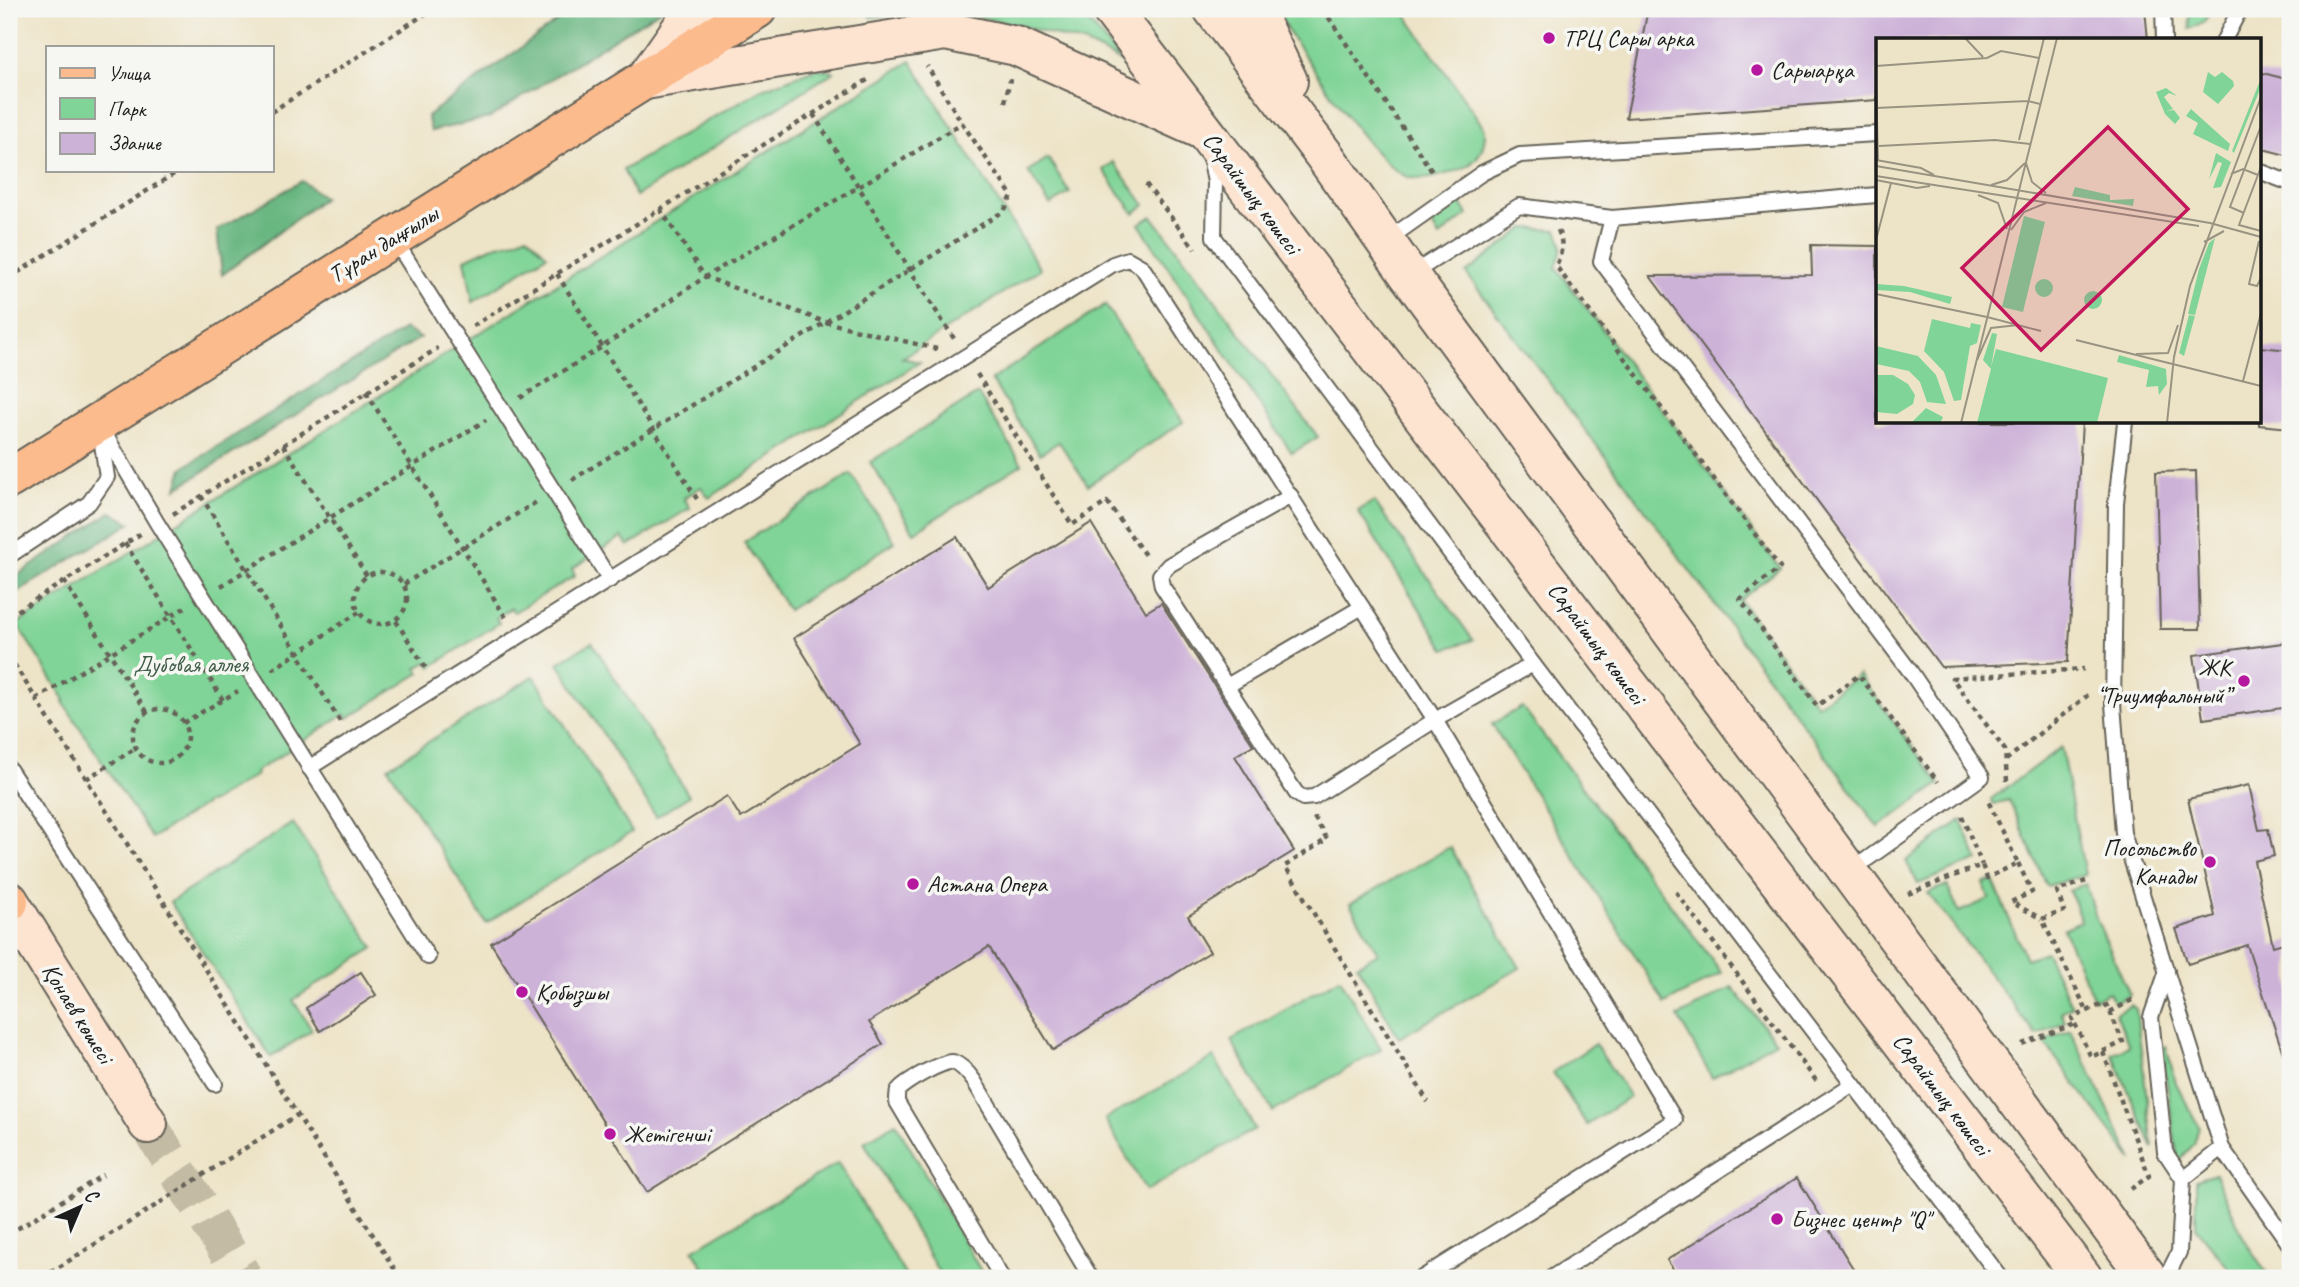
<svg xmlns="http://www.w3.org/2000/svg" width="2299" height="1287" font-family="Caveat,sans-serif">
<rect width="100%" height="100%" fill="#f6f6f2"/>
<filter id="ink" filterUnits="userSpaceOnUse"><feTurbulence type="fractalNoise" baseFrequency=".0143" numOctaves="2"/><feDisplacementMap in="SourceGraphic" scale="14" xChannelSelector="R" yChannelSelector="G"/><feConvolveMatrix kernelMatrix="1 2 1 2 8 2 1 2 1" color-interpolation-filters="sRGB"/></filter>
<filter id="wash" filterUnits="userSpaceOnUse"><feTurbulence type="fractalNoise" baseFrequency=".00686" numOctaves="4" result="noise"/><feDisplacementMap in="SourceGraphic" scale="28" xChannelSelector="R" yChannelSelector="G"/><feGaussianBlur stdDeviation="1.57" result="paint"/><feColorMatrix in="noise" values="0 0 0 0 0 0 0 0 0 0 0 0 0 0 0 0 0 1.4 0 .05"/><feComposite in="paint" operator="in"/></filter>
<g filter="url(#wash)">
<rect width="100%" height="100%" fill="#ede3c6"/>
<g fill="#80d497" stroke="#4e785a" stroke-width="2">
<path d="M869,9H1078L1122,62L1086,44L1018,25L953,12L870,17Z"/>
<path d="M1277,9H1407L1406,15L1485,129C1486,147 1478,163 1459,170C1443,175 1425,182 1408,177C1374,166 1310,62 1287,30Z"/>
<path d="M2189,9H2212L2204,22L2190,29Z"/>
<path d="M911,61L1040,269L902,358L920,362L709,498L701,487L684,498L690,508L628,546L622,537L572,569L575,576L514,612L511,608L496,618L499,623L431,667L427,662L417,668L420,673L348,718L345,714L255,772L256,775L210,803L209,802L152,838L63,702L65,700L17,624Z"/>
<path d="M818,68L834,72L636,196L623,170L762,89Z"/>
<path d="M1048,158L1070,193L1050,205L1028,171Z"/>
<path d="M1113,162L1145,205L1134,213L1103,170Z"/>
<path d="M1457,198L1468,214L1439,237L1428,217Z"/>
<path d="M1152,216L1318,437L1292,453L1139,224Z"/>
<path d="M1525,228L1557,230C1564,245 1562,252 1556,267L1780,568L1740,600L1817,705L1859,675L1940,784L1878,827L1629,488L1466,273Z"/>
<path d="M527,235L547,255L473,302L465,259L491,247L514,241Z"/>
<path d="M1105,305L1183,422L1088,485L1059,442L1040,454L991,380Z"/>
<path d="M978,394L1022,464L914,532L870,462Z"/>
<path d="M851,474L895,542L788,610L744,542Z"/>
<path d="M1374,501L1473,640L1445,649L1358,511Z"/>
<path d="M592,642L689,796L656,817L558,663Z"/>
<path d="M534,676L632,832L486,923L388,767Z"/>
<path d="M1522,707L1722,973L1665,1004L1492,724Z"/>
<path d="M2061,747L2085,875L2047,886L2009,800L1993,804L1991,799Z"/>
<path d="M1961,820L1978,860L1918,884L1906,861Z"/>
<path d="M293,823L374,948L293,1000L312,1030L271,1057L170,902Z"/>
<path d="M1450,847L1520,968L1399,1038L1357,965L1378,953L1350,904Z"/>
<path d="M1993,880L2026,959L2046,952L2072,1006L2061,1012L2065,1022L2036,1035L1928,893L1947,885L1959,912L1989,899L1984,883Z"/>
<path d="M2086,884L2096,918L2130,995L2114,1003L2109,992L2094,999L2063,929L2081,921L2069,890Z"/>
<path d="M1340,978L1381,1049L1273,1112L1231,1040Z"/>
<path d="M1732,987L1776,1041L1712,1078L1678,1017Z"/>
<path d="M2131,1005L2136,1009L2153,1148L2112,1054L2129,1046L2116,1013Z"/>
<path d="M2070,1030L2133,1161L2043,1041Z"/>
<path d="M1595,1044L1630,1097L1587,1125L1553,1072Z"/>
<path d="M2166,1046L2176,1083L2199,1127L2194,1144L2178,1162L2162,1049Z"/>
<path d="M1214,1057L1255,1129L1146,1191L1105,1119Z"/>
<path d="M896,1123L985,1278H942L864,1142Z"/>
<path d="M838,1163L907,1278H710L693,1250Z"/>
<path d="M2215,1174L2245,1241L2270,1278H2237L2196,1228V1180Z"/>
</g>
<g fill="#68b680" stroke="#42694e" stroke-width="2">
<path d="M574,9H662L489,118L431,131L427,116Z"/>
<path d="M302,181L324,198L222,275L217,230Z"/>
<path d="M405,329L420,338L177,488L183,468Z"/>
<path d="M111,512L131,523L9,597V581Z"/>
</g>
<g id="blocks">
<g fill="#cdb2d8">
<path d="M1648,9H2145L2148,40H1877V100L1626,118Z"/>
<path d="M2259,72L2290,80V156L2259,148Z"/>
<path d="M1811,245L1877,246V422H2082L2068,662L1941,667L1650,276L1812,275Z"/>
<path d="M2259,347L2290,350V428L2259,425Z"/>
<path d="M2196,471L2200,629H2160L2156,472Z"/>
<path d="M1091,523L1146,612L1161,603L1253,745L1235,756L1294,851L1188,916L1210,952L1053,1050L989,947L869,1022L883,1044L647,1192L491,943L727,796L741,818L860,744L794,638L957,537L988,587Z"/>
<path d="M2290,642V707L2203,719L2194,655Z"/>
<path d="M2249,785L2259,830L2268,829L2274,856L2254,861L2273,946L2290,941V1062H2286L2247,945L2188,964L2176,929L2215,916L2188,799Z"/>
<path d="M361,972L376,995L320,1031L306,1008Z"/>
<path d="M1797,1178L1859,1278H1679L1667,1260Z"/>
</g>
</g>
</g>
<g filter="url(#ink)">
<use href="#blocks" fill-opacity="0" stroke="#656258" stroke-width="2"/>
<g fill="none" stroke-linecap="round" stroke-linejoin="round">
<path stroke="#c3bba4" stroke-width="38" stroke-dasharray="38 19" stroke-linecap="butt" d="M148,1124L244,1278"/>
<defs>
<g id="lane">
<path d="M2163,9L2164,40"/>
<path d="M9,10L10,9"/>
<path d="M2224,40L2240,9"/>
<path d="M1210,157L1215,182L1214,237L1533,664L2001,1278"/>
<path d="M2259,171L2290,183"/>
<path d="M1612,218L1601,261L1910,671L1982,777L1849,872"/>
<path d="M394,239L610,580"/>
<path d="M1387,240L1482,173L1520,155L1877,134"/>
<path d="M1410,275L1519,206L1612,218L1877,195"/>
<path d="M2125,422L2116,503L2113,704L2123,833L2222,1148L2290,1245"/>
<path d="M99,424L157,523L428,957"/>
<path d="M1291,496L1169,565L1160,575L1162,586L1296,793L1303,798L1314,797L1435,720L1533,664"/>
<path d="M9,556L89,503L107,477L100,431"/>
<path d="M1227,686L1362,607"/>
<path d="M309,768L1113,264L1128,259L1142,267L1435,720L1675,1120L1422,1278"/>
<path d="M9,769L215,1084"/>
<path d="M2167,971L2151,1017L2165,1152L2183,1179"/>
<path d="M1002,1278L897,1102C897,1100 897,1093 898,1091C902,1083 944,1060 953,1062C962,1065 969,1074 974,1081L1091,1278"/>
<path d="M1551,1278L1853,1084"/>
<path d="M2166,1278L2179,1252L2183,1179L2222,1148"/>
</g>
<g id="secondary">
<path d="M1111,9L2083,1278"/>
<path d="M1213,9L1324,155L1409,275L2148,1278"/>
<path d="M1254,9L1288,81"/>
<path d="M645,80L945,31L1016,46L1200,129"/>
<path d="M645,80L695,9"/>
<path d="M9,901L148,1124"/>
</g>
<g id="primary">
<path d="M9,479L757,9"/>
<path d="M9,901V902"/>
</g>
</defs>
<use href="#lane" stroke="#656258" stroke-width="18"/>
<use href="#secondary" stroke="#656258" stroke-width="42"/>
<use href="#primary" stroke="#656258" stroke-width="42"/>
<g stroke="#656258" stroke-width="4.5" stroke-dasharray="5 5" stroke-linecap="butt">
<path d="M1323,9L1433,173"/>
<path d="M1005,102L1010,79"/>
<path d="M271,112L433,9"/>
<path d="M813,114C861,189 906,266 955,340"/>
<path d="M1146,184L1195,249"/>
<path d="M660,209L705,277L825,322L937,349"/>
<path d="M1558,230C1564,245 1562,252 1556,266L1780,568L1740,599L1817,706L1859,675L1938,782"/>
<path d="M557,274L697,499"/>
<path d="M9,278L180,170"/>
<path d="M473,326L869,79"/>
<path d="M977,374L1072,525L1107,502L1147,558"/>
<path d="M366,392L508,621"/>
<path d="M520,398L602,347L705,277L860,186L962,123"/>
<path d="M283,445L367,576"/>
<path d="M572,480L1004,211L1012,196L962,123L927,66"/>
<path d="M201,496L342,725"/>
<path d="M173,514L438,348"/>
<path d="M125,543L223,700"/>
<circle cx="381" cy="598" r="26"/>
<path d="M64,581L147,712"/>
<path d="M404,584L538,501"/>
<path d="M221,586L486,420"/>
<path d="M9,616L142,533"/>
<path d="M396,621L427,670"/>
<path d="M9,656L400,1278"/>
<path d="M272,670L359,612"/>
<path d="M36,699L186,607"/>
<circle cx="160" cy="736" r="27"/>
<path d="M183,723L238,691"/>
<path d="M2006,760L2088,695"/>
<path d="M86,779L136,748"/>
<path d="M2007,781L2005,750L1952,678L2084,669"/>
<path d="M1962,816L1982,865"/>
<path d="M1314,817L1327,839L1285,866L1428,1102"/>
<path d="M2018,863L2032,892L2011,902L2042,919"/>
<path d="M2086,881L2057,891L2064,911L2042,919L2087,1011"/>
<path d="M1676,892L1817,1082"/>
<path d="M1908,894L1982,865L1987,878L2018,863L1987,799"/>
<path d="M2075,1024L2091,1057L2123,1042L2110,1012"/>
<path d="M2022,1044L2075,1024L2072,1018L2105,1003L2110,1012L2132,1000L2136,1002"/>
<path d="M2103,1052L2149,1176L2131,1189"/>
<path d="M9,1234L103,1175"/>
<path d="M9,1268L15,1278"/>
<path d="M42,1278L297,1115"/>
</g>
<use href="#lane" stroke="#fff" stroke-width="14"/>
<use href="#secondary" stroke="#fde4d1" stroke-width="38"/>
<use href="#primary" stroke="#fbbb8d" stroke-width="38"/>
</g>
</g>
<g fill="#b5179e" stroke="#f6f6f2" stroke-width="2.5">
<circle cx="1549" cy="38" r="7"/>
<circle cx="1757" cy="70" r="7"/>
<circle cx="2244" cy="681" r="7"/>
<circle cx="2210" cy="862" r="7"/>
<circle cx="913" cy="884" r="7"/>
<circle cx="522" cy="992" r="7"/>
<circle cx="610" cy="1134" r="7"/>
<circle cx="1777" cy="1219" r="7"/>
</g>
<g text-anchor="middle" dominant-baseline="central" stroke-width="7" stroke-linejoin="round" paint-order="stroke">
<g font-size="24" fill="#1c1c1c" stroke="#f6f6f2" text-anchor="start">
<text x="1563" y="38">ТРЦ Сары арка</text>
<text x="1771" y="70">Сарыарқа</text>
<text x="2230" y="667" text-anchor="end">ЖК<tspan x="2230" dy="28">“Триумфальный”</tspan></text>
<text x="2196" y="848" text-anchor="end">Посольство<tspan x="2196" dy="28">Канады</tspan></text>
<text x="927" y="884">Астана Опера</text>
<text x="536" y="992">Қобызшы</text>
<text x="624" y="1134">Жетігенші</text>
<text x="1791" y="1219">Бизнес центр "Q"</text>
</g>
<g font-size="24" fill="#1c1c1c" stroke="#f6f6f2">
<text transform="translate(1252 193) rotate(53)">Сарайшық көшесі</text>
<text transform="translate(383 244) rotate(-32)">Тұран даңғылы</text>
<text transform="translate(1597 643) rotate(53)">Сарайшық көшесі</text>
<text transform="translate(78 1013) rotate(58)">Қонаев көшесі</text>
<text transform="translate(1942 1094) rotate(53)">Сарайшық көшесі</text>
</g>
<g font-size="24" fill="#3f5c47" stroke="#f6f6f2">
<text x="191" y="664">Дубовая аллея</text>
</g>
</g>
<g transform="translate(1876 38)">
<rect width="385" height="385" fill="#ede3c6"/>
<path d="M332,34L339,39L346,34L357,43L358,48L342,66L327,54ZM385,40V49L358,115L356,113ZM290,50L301,58L293,55L288,59L297,71L290,73L298,72L304,80L299,86L289,76L280,54ZM315,71L354,106L352,113L317,96L322,85L310,78ZM340,115L355,124L345,149L337,150L346,125L342,124L333,141ZM199,149L234,157V162L258,161L257,168L196,158ZM148,178L169,184L147,274L126,269ZM339,200L319,277L312,276L323,231L333,205ZM159 250a9 9 0 1 1 18 0a9 9 0 1 1-18 0ZM0,246L28,248L76,259L74,266L34,254L0,252ZM208 262a9 9 0 1 1 18 0a9 9 0 1 1-18 0ZM313,277L319,278L308,318L303,315ZM56,281L94,290L95,285L105,287L101,305L94,308L85,362L78,363L68,334L48,313ZM116,295L121,296L115,329L120,311L232,340L221,385H101L115,331L107,322ZM0,308L42,318L60,337L70,366L51,364L44,344L33,333L0,326ZM243,317L290,331L291,346L283,357L282,348L270,349L273,332L241,324ZM0,337H17L32,346L39,357L37,366L21,376L0,374ZM50,370L67,379L64,385H35Z" fill="#80d497"/>
<path fill="none" stroke="#999382" stroke-width="2" d="M89,0L107,19M0,28L111,20L125,13L163,20M0,40L2,122M0,70L152,63L164,66M143,102L168,0M3,108L119,102L154,106M0,122L45,130L58,137M150,125L156,144L170,155M0,128L334,185L385,199M385,129L363,187L385,193M355,136L367,131L382,137M0,138L323,188M0,142L41,150L54,148M115,147L131,142L149,125M102,157L122,165L131,191M368,175L354,169L385,88M135,192L148,174L170,165M0,202L15,145M383,203L373,246L381,248L385,240M328,204L348,193M0,256L111,279M111,279L165,293M200,302L385,348M260,316L292,315L302,287M101,322L115,290L142,287M367,343L385,275M85,385L181,0M291,385L298,319L314,248L385,59"/>
<path fill="#c2185b" fill-opacity="0.15" stroke="#c2185b" stroke-width="3.5" d="M232,89L312,171L165,312L86,230Z"/>
<rect width="385" height="385" fill="none" stroke="#1c1c1c" stroke-width="3.5"/>
</g>
<rect width="2299" height="1287" fill="none" stroke="#f6f6f2" stroke-width="35"/>
<rect x="46" y="46" width="228" height="126" fill="#f6f6f2" stroke="#9f9f9c" stroke-width="2"/>
<rect x="60" y="68" width="35" height="10" fill="#fbbb8d" stroke="#9f9f9c" stroke-width="2"/>
<text x="108" y="80" font-size="21" fill="#1c1c1c">Улица</text>
<rect x="60" y="98" width="35" height="21" fill="#80d497" stroke="#9f9f9c" stroke-width="2"/>
<text x="108" y="116" font-size="21" fill="#1c1c1c">Парк</text>
<rect x="60" y="133" width="35" height="21" fill="#cdb2d8" stroke="#9f9f9c" stroke-width="2"/>
<text x="108" y="150" font-size="21" fill="#1c1c1c">Здание</text>
<g transform="translate(80 1207) rotate(44)" stroke="#f6f6f2" stroke-width="5" paint-order="stroke">
<path d="M0-5L12 26L0 18L-12 26Z" fill="#1c1c1c"/>
<text y="-10" font-size="19" font-weight="bold" text-anchor="middle" fill="#1c1c1c">С</text>
</g>
</svg>
